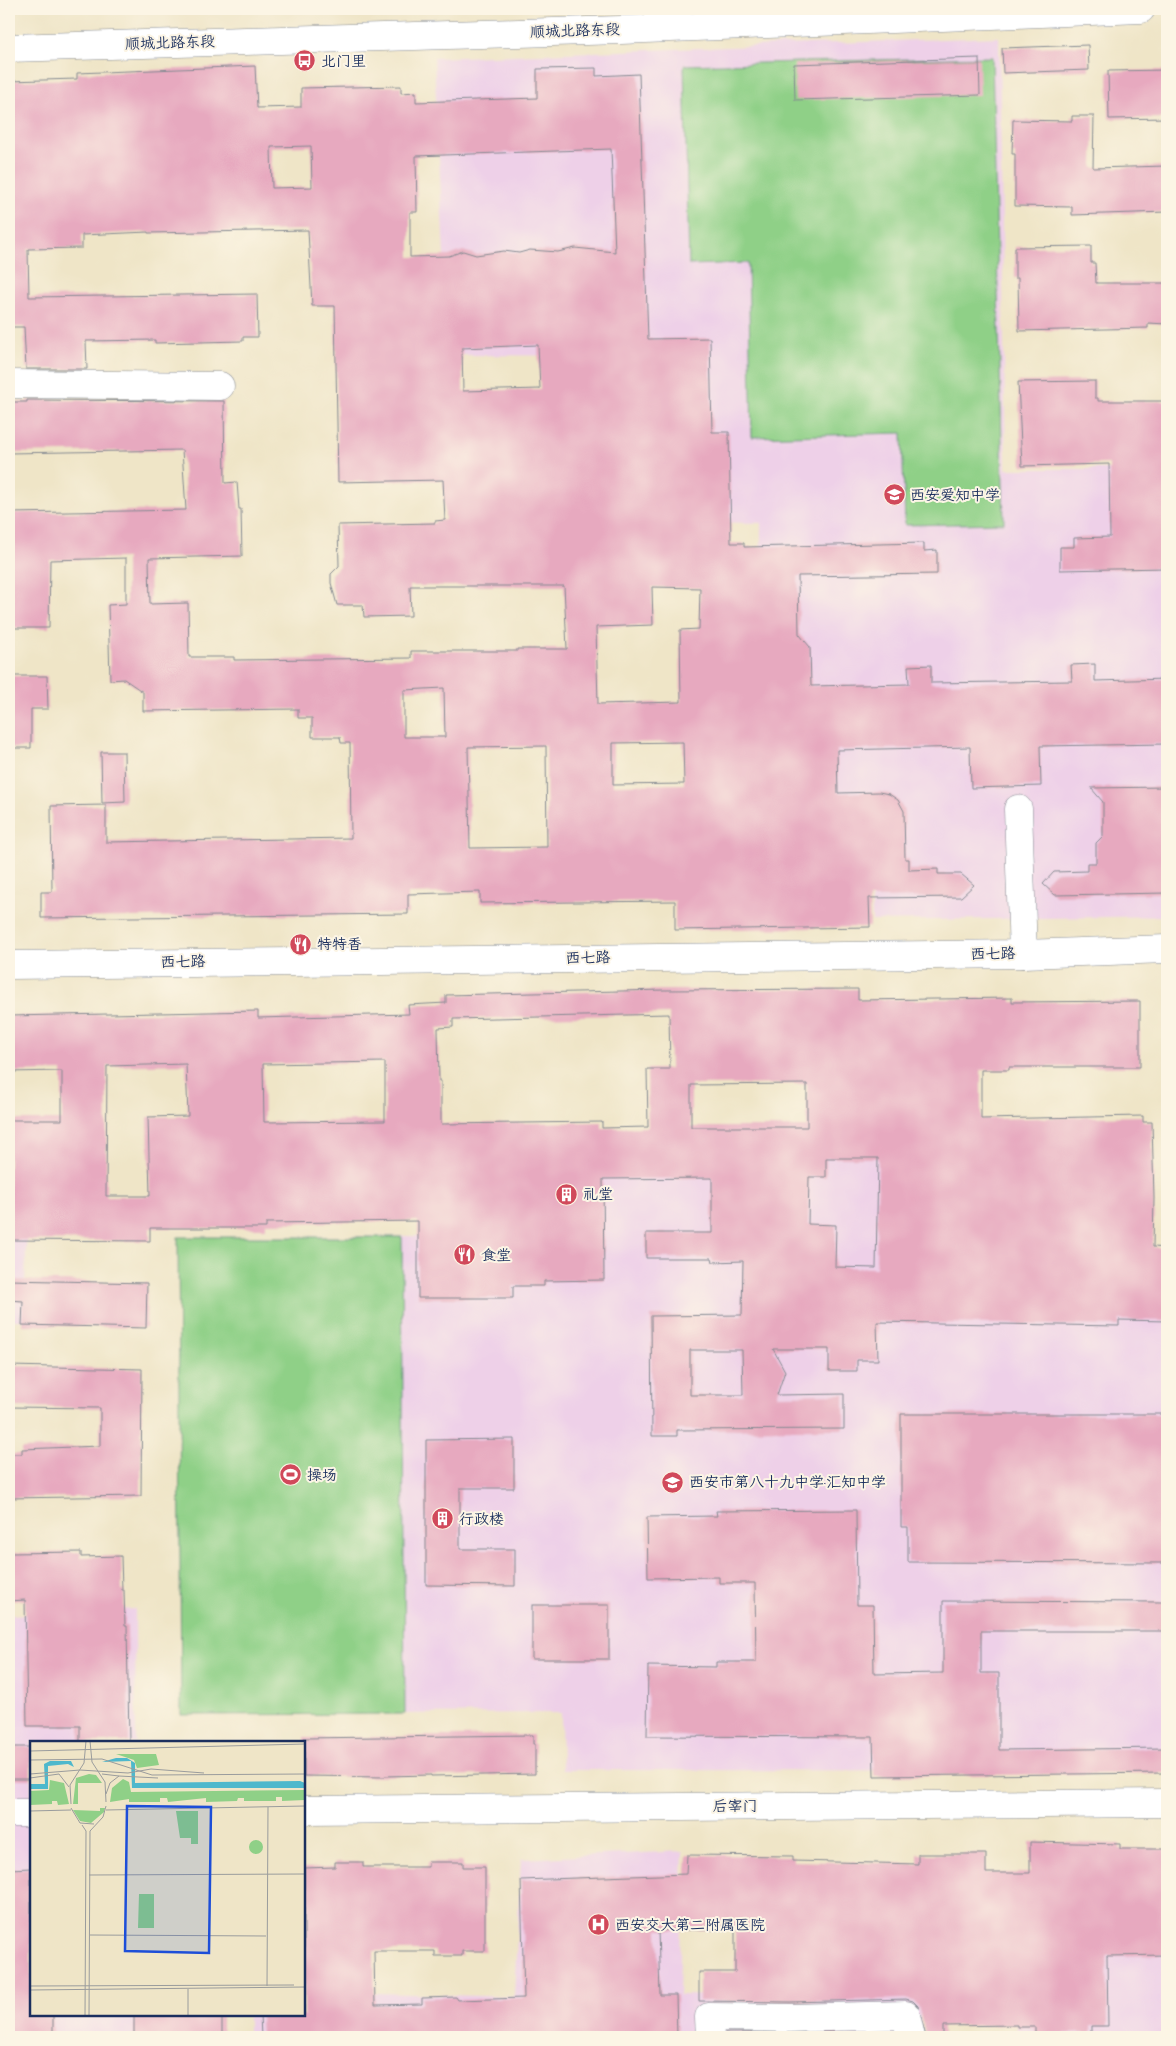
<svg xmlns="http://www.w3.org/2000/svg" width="1176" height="2046" font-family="'Architects Daughter','LXGW WenKai TC',sans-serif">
<rect width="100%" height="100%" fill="#fcf5e5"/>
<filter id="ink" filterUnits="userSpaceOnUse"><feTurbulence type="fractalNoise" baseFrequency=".02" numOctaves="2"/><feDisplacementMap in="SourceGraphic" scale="10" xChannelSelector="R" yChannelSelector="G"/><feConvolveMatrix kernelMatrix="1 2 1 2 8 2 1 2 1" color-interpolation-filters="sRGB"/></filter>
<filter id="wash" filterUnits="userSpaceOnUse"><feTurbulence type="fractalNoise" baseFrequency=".0096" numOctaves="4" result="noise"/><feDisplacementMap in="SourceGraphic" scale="20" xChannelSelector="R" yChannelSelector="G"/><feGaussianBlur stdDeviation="1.12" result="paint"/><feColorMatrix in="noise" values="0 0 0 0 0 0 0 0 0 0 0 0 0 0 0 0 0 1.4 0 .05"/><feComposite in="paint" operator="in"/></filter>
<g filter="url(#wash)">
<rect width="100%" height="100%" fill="#efe5c7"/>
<g fill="#eed0e8">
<path d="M999,37L1006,469H1167V916L872,921L871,826L759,827L761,523L622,521L616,356L449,355L434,58Z"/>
<path d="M888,1132V1252L1167,1250V1771L562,1770L561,1713L181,1715L178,1237L429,1236L533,1134Z"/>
<path d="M28,1183L24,1320H9V1184Z"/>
<path d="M135,1609L136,1742H31V2015H209V2037H9V1615Z"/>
<path d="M683,1851L679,1995L920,1999V2037H248V2015H304V1991L514,1997L521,1859Z"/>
<path d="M1013,1948H1167V2037H965L1017,2035Z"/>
</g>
<g fill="#8fd087" stroke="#558072">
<path d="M992,57L1004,523L905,525L902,433L752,437L748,263L689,265L684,65Z"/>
<path d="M178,1237H402L405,1714L181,1715Z"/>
</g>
<g id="blocks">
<g fill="#e7a9bf" fill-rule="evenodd">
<path d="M1088,45L1089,70L1003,73L1002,48Z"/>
<path d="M979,58L980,95L795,100L794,64Z"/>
<path d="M255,66L257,108L301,107V88L401,86V93L416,92V102L537,98V69L596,68V76L639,74L648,339L710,338L712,432H729L731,543H744V547L924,543V551L937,550V574L798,576L799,634L810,647L811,686L909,684L908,666L931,665V683L1072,681L1071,665L1095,664V681L1167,679V744L1040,746L1041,786L971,788L970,747L837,750L838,793L879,792L889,794L898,800L904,811L905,859H909V870L938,869V874H961L974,885L961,897L869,898L870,927L675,930V901L480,903V892L408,894V914L41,918V892H52L51,806L106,805V842L351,838L350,743H341L340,737H312V718H298V709L143,711V692L124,679L110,680L108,605L126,604V558L50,560L49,628H9V513L186,510L182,450L9,453V408H11V402H27V400L224,401L225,483L237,482L239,509H241L242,556L149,558L150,604L188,603L189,657H234V660L411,658V651H517V649H567L564,586H410L411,616L364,617L363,605H337L331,583V574L339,566L338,525L435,523V521L445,520L443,480L338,482L335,306H312L308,230L148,233V232L82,235V248L28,249L29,297L257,294L258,337H243V341L155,343V340L86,341L87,369H26L24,327H9V81L77,79V73ZM311,146L312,187L272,188L271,147ZM611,149L615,252L575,248L558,252L530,250L519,253L504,251L476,255L463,251L449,256L410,257V212H417L416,156ZM538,345L540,389L463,391L462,348ZM652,587L700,588L699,629L680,630L681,702L598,704L596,627L653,625ZM444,688L445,737H404V690ZM683,742L684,784L613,785V743ZM546,746L547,847L470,848L468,747Z"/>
<path d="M1167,70V118L1109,119L1108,71Z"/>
<path d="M1072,116H1094L1093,168L1167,166V212L1072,215V207L1015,206V154H1012L1013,120L1072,121Z"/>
<path d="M1091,246V263H1095L1096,283H1167V324L1148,323V328L1019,331L1018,278H1015V247Z"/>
<path d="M1095,381V398H1098V401H1167V568L1060,570V547H1074V538L1110,537L1109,464L1022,466L1018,382Z"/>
<path d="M9,676H47L48,709H31V748H9Z"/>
<path d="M101,752H124L125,802L102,803Z"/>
<path d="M1167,787V893L1055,895L1043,884L1054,872L1087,871V863H1096V843L1103,836V802L1091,788Z"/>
<path d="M858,989V1000L1012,998V1002L1140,1001V1067H1009V1070H981V1119L1143,1116V1122H1152L1154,1198L1153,1247L1167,1248V1321L1119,1320V1326L877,1322L878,1360H857V1371H829V1349H773L785,1371L777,1395L844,1394V1429L677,1430V1436H652L651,1316L742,1315L743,1261L713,1262L712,1258H646V1233H712V1178L603,1179L604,1280L544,1281V1286H513V1298H418V1221L266,1223V1228H150V1241L9,1240V1120H62V1071L9,1072V1016L258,1011V1018L409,1014L408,1005L446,1003V995L664,990ZM669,1014L670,1069H647L648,1127L602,1128V1122L441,1124V1081H439L438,1028L453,1027V1019ZM385,1062V1121L264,1122L263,1064ZM186,1064L188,1116L148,1117L150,1196H106L107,1066ZM807,1084V1127H691V1085ZM826,1158H878L876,1268L835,1267L836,1225L808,1224L809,1177H826ZM690,1350H742L743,1395H690Z"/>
<path d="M9,1280L147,1283L146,1328L22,1325L23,1301L9,1300Z"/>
<path d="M9,1366L142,1369L141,1496L9,1498V1454H22V1449L100,1446V1408L9,1407Z"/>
<path d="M901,1414H1167V1563L908,1562V1527H901Z"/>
<path d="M514,1439V1488H460V1549H515V1586L426,1585V1440Z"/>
<path d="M856,1510L857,1605H873L874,1674L943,1673V1601L1167,1602V1631H981V1673H999V1750L1167,1748V1773L874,1776L873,1737L647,1736L648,1666L716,1667V1662H756L755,1583H719V1577L648,1578L647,1517L717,1516L716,1511Z"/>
<path d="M81,1552V1557L121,1556L122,1590H124L125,1626H127L129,1742H80V1726H27L25,1600L9,1601V1558H10V1553Z"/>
<rect x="532" y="1605" width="77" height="54"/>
<path d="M533,1735V1744H535V1774L431,1776V1775L385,1776V1777L304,1776V1738Z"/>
<rect x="9" y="1747" width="22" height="32"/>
<path d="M1030,1842L1120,1844V1849H1167V1955L1107,1956L1108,2026H1091V2033L1035,2034V2027H1017V2025L943,2026V2037H926L918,2006L913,2001L906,1999L790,2002L699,2001V1972H735V1930H658L660,1995H676L677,2037H261L260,2015H304V1868L335,1867V1862H363V1867H428V1862H463V1867H485V1951H462V1956H435V1951H374L375,2005L422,2004V1998L456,1997L458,2000L524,1998L521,1880L686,1874L687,1855L793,1856V1861L918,1864V1854H986V1873H1030Z"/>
<path d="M31,1868V2015H53V2037H9V1869Z"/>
<rect x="134" y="2015" width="88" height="22"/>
<path d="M843,2032V2037H725V2033Z"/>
</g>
</g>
</g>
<g filter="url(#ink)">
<use href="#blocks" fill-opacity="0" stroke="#858a92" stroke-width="1"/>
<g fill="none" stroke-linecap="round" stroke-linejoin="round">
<defs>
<g id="minor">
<path d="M9,48L621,30L1141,9"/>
<path d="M9,384L220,386"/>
<path d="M1018,809L1023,954"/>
<path d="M9,965L1023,954L1167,949"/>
<path d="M304,1810L1167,1803"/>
<path d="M9,1813H31"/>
<path d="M710,2037L709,2017L790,2018L906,2015L911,2037"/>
</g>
</defs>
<use href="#minor" stroke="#858a92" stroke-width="29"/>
<use href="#minor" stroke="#fff" stroke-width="28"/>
</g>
</g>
<defs>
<symbol id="bus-disc" viewBox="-11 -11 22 22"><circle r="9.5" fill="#d1495b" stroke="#fcf5e5"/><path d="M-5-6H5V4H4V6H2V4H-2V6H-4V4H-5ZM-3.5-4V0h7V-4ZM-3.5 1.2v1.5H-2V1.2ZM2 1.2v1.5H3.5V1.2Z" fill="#fff"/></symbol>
<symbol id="school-disc" viewBox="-11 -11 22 22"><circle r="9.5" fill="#d1495b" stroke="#fcf5e5"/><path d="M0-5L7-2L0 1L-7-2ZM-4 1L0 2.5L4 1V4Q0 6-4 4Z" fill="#fff"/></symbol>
<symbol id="restaurant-disc" viewBox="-11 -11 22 22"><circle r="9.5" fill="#d1495b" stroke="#fcf5e5"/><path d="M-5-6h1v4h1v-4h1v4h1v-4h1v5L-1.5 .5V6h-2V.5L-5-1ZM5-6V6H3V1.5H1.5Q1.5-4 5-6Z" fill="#fff"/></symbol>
<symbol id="building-disc" viewBox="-11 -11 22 22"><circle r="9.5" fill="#d1495b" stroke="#fcf5e5"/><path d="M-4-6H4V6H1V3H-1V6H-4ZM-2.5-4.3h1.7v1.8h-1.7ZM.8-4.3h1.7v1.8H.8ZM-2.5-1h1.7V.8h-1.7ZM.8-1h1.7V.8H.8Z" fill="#fff"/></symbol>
<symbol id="stadium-disc" viewBox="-11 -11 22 22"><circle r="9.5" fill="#d1495b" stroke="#fcf5e5"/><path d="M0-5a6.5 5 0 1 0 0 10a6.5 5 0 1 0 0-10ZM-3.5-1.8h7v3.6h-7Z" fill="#fff"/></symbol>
<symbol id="hospital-disc" viewBox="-11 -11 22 22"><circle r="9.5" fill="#d1495b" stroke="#fcf5e5"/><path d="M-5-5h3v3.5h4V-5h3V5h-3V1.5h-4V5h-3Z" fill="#fff"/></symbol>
</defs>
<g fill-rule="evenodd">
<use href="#bus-disc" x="292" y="48" width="25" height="25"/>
<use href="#school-disc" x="882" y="482" width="25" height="25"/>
<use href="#restaurant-disc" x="288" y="932" width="25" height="25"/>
<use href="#building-disc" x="554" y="1182" width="25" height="25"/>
<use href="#restaurant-disc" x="452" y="1242" width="25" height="25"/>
<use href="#stadium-disc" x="278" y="1462" width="25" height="25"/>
<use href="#school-disc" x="660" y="1470" width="25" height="25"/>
<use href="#building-disc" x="430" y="1506" width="25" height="25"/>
<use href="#hospital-disc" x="586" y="1912" width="25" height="25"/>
</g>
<g text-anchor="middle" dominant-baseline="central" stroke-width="4" stroke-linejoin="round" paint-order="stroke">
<g font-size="15" fill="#1b2f5e" stroke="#fcf5e5">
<text transform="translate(575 31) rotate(-2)">顺城北路东段</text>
<text transform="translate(170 43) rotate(-2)">顺城北路东段</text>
<text transform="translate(993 954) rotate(-1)">西七路</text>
<text transform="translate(588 958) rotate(-1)">西七路</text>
<text transform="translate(183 962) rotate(-1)">西七路</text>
<text x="735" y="1806">后宰门</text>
</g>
<g font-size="15" fill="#1b2f5e" stroke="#fcf5e5" text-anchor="start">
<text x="321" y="61">北门里</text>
<text x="910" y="495">西安爱知中学</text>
<text x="317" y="944">特特香</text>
<text x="583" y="1194">礼堂</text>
<text x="481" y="1255">食堂</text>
<text x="307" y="1475">操场</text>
<text x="689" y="1482">西安市第八十九中学·汇知中学</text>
<text x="459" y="1519">行政楼</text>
<text x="615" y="1925">西安交大第二附属医院</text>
</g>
</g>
<g transform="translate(30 1741)">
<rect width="275" height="275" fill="#efe5c7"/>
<path d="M86,13H126L129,24L107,27L104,19ZM59,33L66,34L72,42H48V63H43L46,37ZM93,38L99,41L101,51L275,49V59L252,60V56H246V60H214V57H208L207,60L176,61V57L138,61L137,57H130V61H99V58L80,61L82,47ZM20,39L34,42L39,63L28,64L27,60H22V63L0,64V50L19,49ZM70,67H75L74,71L61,82L50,80L43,69L70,70ZM146,70H168V103H161V97H150ZM219 106a7 7 0 1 1 14 0a7 7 0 1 1-14 0ZM109,153H124V187H108Z" fill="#8fd087"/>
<path d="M86,17H97L105,22V42L270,40L275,42V47H102L101,20L72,21ZM20,20H41L44,26L38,23L18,25V48H0V43H15L14,23Z" fill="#4eb8cc"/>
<path fill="none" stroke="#9a9c9d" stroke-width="1" d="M60,0L62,21L75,41L76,61M0,10L275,3M0,19L72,18L122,34L275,33M0,33L50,29L98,32L121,28L174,32M72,33L89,35M0,37L29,33L39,46M76,53L80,42L89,35L128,37M41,63L40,44L54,22L56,0M41,67L50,82L64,83M76,69L275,65M0,70L41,69M52,84L56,90L55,275M59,134L275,133M60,194L236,195M0,245L264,244M237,245L238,66M158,248V275M0,249L275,246M59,275L60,90L73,76L76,65"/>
<path fill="#1d4ed8" fill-opacity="0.15" stroke="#1d4ed8" stroke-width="2.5" d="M97,65L181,66L179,212L95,210Z"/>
<rect width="275" height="275" fill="none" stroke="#1b2f5e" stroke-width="2.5"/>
</g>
<rect width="1176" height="2046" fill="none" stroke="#fcf5e5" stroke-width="30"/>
</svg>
